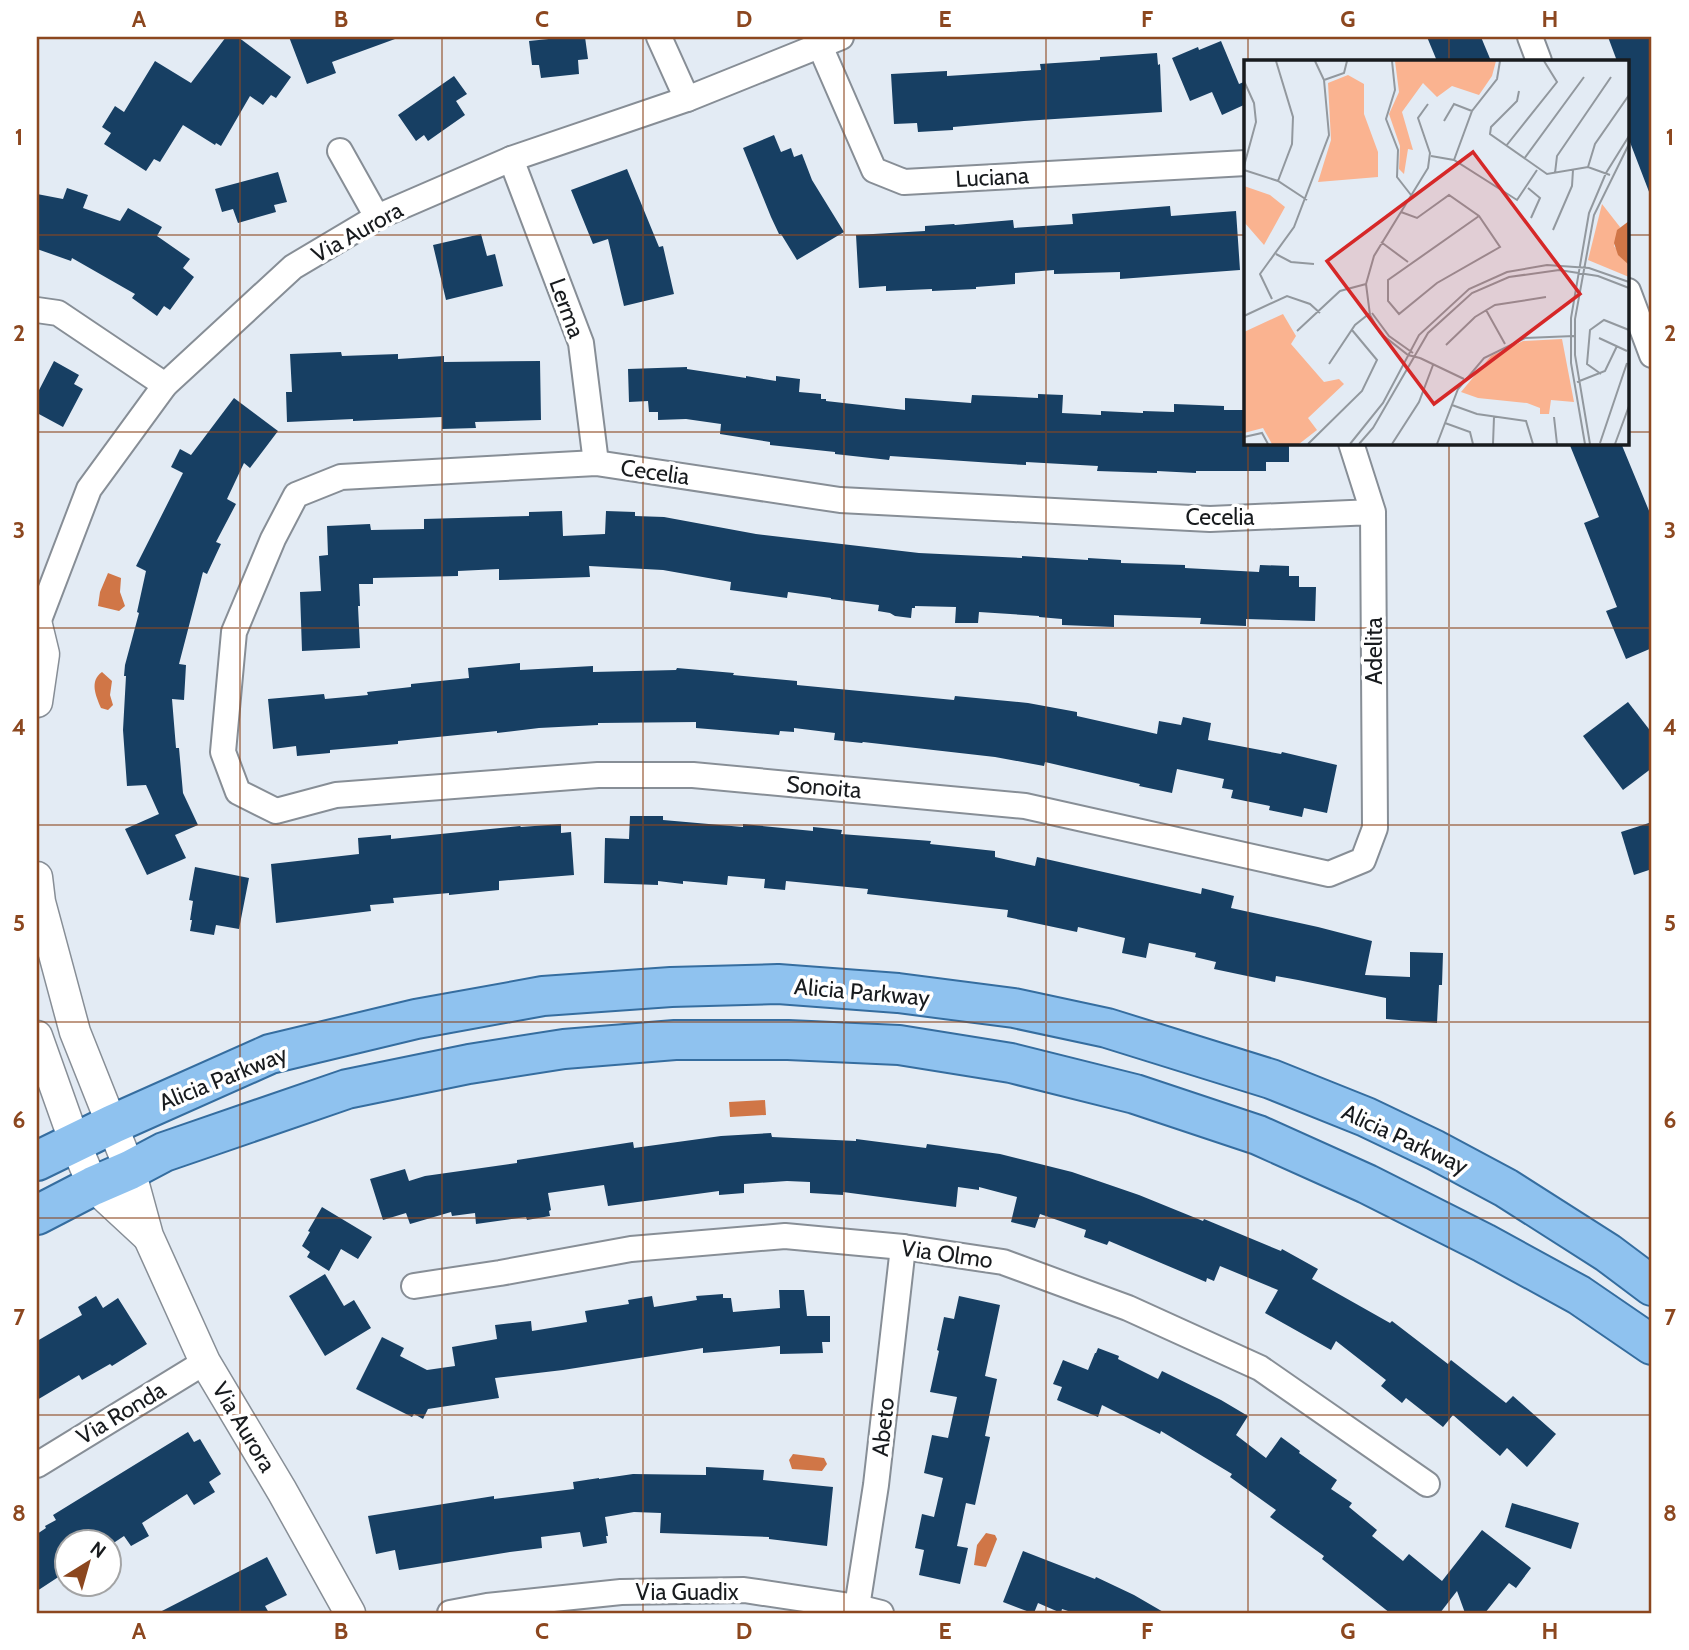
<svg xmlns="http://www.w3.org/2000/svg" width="1689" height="1650" font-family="Cabin,sans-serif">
<rect width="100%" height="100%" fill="#e3ebf4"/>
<g fill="#d07647">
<path d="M108,573L121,578L120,592L125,606L119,611L98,606L100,592Z"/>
<path d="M102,672L112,681L110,695L113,705L108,710L101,708C96,696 89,681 102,672Z"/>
<path d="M765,1100L766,1115L730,1117L729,1102Z"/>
<path d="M793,1454L824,1458L827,1464L822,1471L792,1469L789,1460Z"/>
<path d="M986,1533L995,1535L997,1539L986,1567L974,1565L977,1545Z"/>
</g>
<g fill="#173f63">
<path d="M226,37H238L291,77L276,98L271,95L263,105L250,96L221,146L216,143L215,145L183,125L160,162L154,159L146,171L104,144L111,133L102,127L115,106L124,112L155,61L191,83Z"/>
<path d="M289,37H395V39L332,62L336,73L307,84Z"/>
<path d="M568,37H585L588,59L578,60L579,74L541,78L539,65H532L529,41Z"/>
<path d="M1427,37H1481L1491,61H1437Z"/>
<path d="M1608,37H1652V197H1651L1628,137V61H1617Z"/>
<path d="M1221,41L1239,84L1246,81V104L1222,115L1212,92L1190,101L1172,58L1198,47L1199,50Z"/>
<path d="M1157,53L1158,65L1160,64L1162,112L1024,121L953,127V130L918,132L917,123L894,124L891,74L947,71V76L1041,70L1040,64L1100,60V57Z"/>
<path d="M454,76L467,94L456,101L465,115L428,141L424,135L416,141L398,115Z"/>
<path d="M774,135L781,152L791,148L794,157L802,154L812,180L844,232L797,260L781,234H779L771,217L743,148Z"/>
<path d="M627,169L659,247L663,246L674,294L624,306L608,239L593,244L571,190Z"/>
<path d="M278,172L287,202L274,205L276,212L238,223L233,209L222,212L215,189Z"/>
<path d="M67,188L88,195L83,208L120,221L128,208L162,227L157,236L190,259L183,268L194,277L170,310L164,306L157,316L132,298L135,294L72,258L71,261L37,249V194L63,199Z"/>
<path d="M1170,206L1171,216L1236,211L1240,270L1120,279V272L1054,274V270L1015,273V284L976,287V289L932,291V289L886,291V286L859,288L856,235L925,231V226L954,224L955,225L1013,220L1014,228L1073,224L1072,214Z"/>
<path d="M481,234L487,256L495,254L503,286L446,300L433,245Z"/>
<path d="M341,352L342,356L398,354V359L444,356V362L540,361L541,420L475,422L476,428L442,429V417L353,421V419L287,422L286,392H292L290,354Z"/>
<path d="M54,361L79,375L74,384L83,389L63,427L37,413V394Z"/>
<path d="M687,367V369L746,378V376L776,381V376L800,379L799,392L821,394V399H826V401L905,410V398L971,403L972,395L1038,398V394L1063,395L1062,413L1101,415V411L1143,413V411L1174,412V404L1224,406V410H1246V443H1289V462H1266V471H1196V473L1157,471V473L1097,471L1098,466L1026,462V465L993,463L890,456L889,460L835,454V452L770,445V442L720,434L721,424L686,419L658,420V412H649L648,401L629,402L628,369Z"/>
<path d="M234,398L278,431L250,468L244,463L227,499L236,504L216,542L221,544L207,574L203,572L179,664L186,665L184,700L172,699L176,748H179L183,793L198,825L175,835L186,858L147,875L125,829L159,814L146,785L127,786L123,730L126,676H124L125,665L139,613L137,612L146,571L136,566L183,473L171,467L180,449L191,455Z"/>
<path d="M1569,443H1621L1652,518V648L1626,659L1606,611L1617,607L1584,523L1599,517Z"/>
<path d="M562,511L563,536L605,534L606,511L635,512V516L664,517L756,534L919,553L1022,558V556L1088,560V558L1121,560V563L1185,565V568L1259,572L1260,565L1289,566V576H1299V587H1316L1315,621L1246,619V626L1200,624L1201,618L1114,615V627L1062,625V619L1039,617V616L979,612L978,623H955L956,607L915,606V608H912L911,618L895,616L890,613L878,611L879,605L831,599V598L788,592L787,598L730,590L731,582L663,570L589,566L590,577L499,580V569L458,571V576L373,578V584H359L360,606H358L360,648L302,651L300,592L321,591L319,556L328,555L327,526L370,524L371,530L424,529V519L529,516V512Z"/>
<path d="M520,663V670L593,666V672L676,670L677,668L734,673L733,675L797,681V685L954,700L955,696L1028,703L1077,712V716L1157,734L1159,721L1181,725L1183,717L1211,723L1208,740L1281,754L1282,752L1337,765L1327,813L1304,808L1302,817L1269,810L1270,806L1231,798L1233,790L1222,788L1224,779L1177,769L1172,793L1139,786L1140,784L1045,762L1044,766L995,757L863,742L862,743L834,740L835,733L794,728V732L780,731L779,735L696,728V722L598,723V725L539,728L497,733V731L398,741V744L330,750V753L297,756L296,746L273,749L268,699L324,694L325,699L368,695L367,692L411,687V684L469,678L468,668Z"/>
<path d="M1628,702L1652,733V768L1623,790L1583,736Z"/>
<path d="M630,816H663V820L743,827V824L813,831V827L842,830L841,834L931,841L930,844L995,851V857L1035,866L1037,857L1201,894L1202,888L1234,896L1231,908L1318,927L1372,941L1365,975L1410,977V952L1443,953L1442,985H1439L1437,1023L1386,1019V998L1298,980L1276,976L1275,982L1214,969L1216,962L1195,957L1196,953L1149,943L1146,958L1122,953L1125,938L1078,927L1077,932L1007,917L1008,910L867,894L868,889L786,881L785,890L764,888L765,879L728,876L727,885L683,881V884L658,881V885L604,883L605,838L629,839Z"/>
<path d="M1652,822V869L1634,875L1621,832Z"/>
<path d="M561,824V833L571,832L574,875L499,881V890L449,895V893L393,898L394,903L370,905L371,911L276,923L271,864L359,854L358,838L391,835V839L520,826L521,827Z"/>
<path d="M195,867L249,878L239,929L216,925L214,935L190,931L192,920H190L193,901L189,900Z"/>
<path d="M771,1133L772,1137L856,1141V1139L926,1148L927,1144L1000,1154L1072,1172L1139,1195L1203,1221L1204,1219L1281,1251L1282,1249L1318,1269L1312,1279L1390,1323L1392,1321L1448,1364L1451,1360L1506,1403L1513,1396L1556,1434L1527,1467L1507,1448L1500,1456L1453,1415L1443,1427L1406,1398L1402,1403L1381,1386L1386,1380L1336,1341L1331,1350L1265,1313L1278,1290L1220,1266L1214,1281L1207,1278L1206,1282L1109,1241L1107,1245L1084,1237L1086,1230L1040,1214L1035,1228L1011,1222L1017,1197L979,1187V1190L958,1187L956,1207L843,1192V1195L810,1193V1182L787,1181L744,1184V1193L719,1195V1191L608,1206L604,1185L548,1193L551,1210L549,1211L550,1216L527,1220L526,1217L476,1224L475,1213L452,1216L451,1212L410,1224L406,1213L383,1220L370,1179L405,1169L409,1181L425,1176L517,1163V1160L633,1142L634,1148L721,1136Z"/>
<path d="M322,1207L372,1237L358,1259L341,1249L329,1271L307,1257L310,1252L302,1246L310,1232L308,1231Z"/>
<path d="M325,1274L344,1306L354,1300L371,1328L325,1356L289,1296Z"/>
<path d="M779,1290H804L807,1316H830V1342H822L823,1353L780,1354V1346L703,1353V1348L563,1370L495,1378L499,1398L428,1409L423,1419L414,1414L412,1417L356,1389L382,1337L404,1348L400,1356L427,1370L455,1366L452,1347L497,1339L495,1325L531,1321L532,1331L587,1322L585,1311L629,1304L628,1300L652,1296L654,1307L697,1300L696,1296L723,1294V1298H731L733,1312L780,1308Z"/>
<path d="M96,1296L103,1308L118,1298L147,1344L112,1366L110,1364L82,1380L79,1375L37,1400V1341L82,1315L78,1307Z"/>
<path d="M959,1296L1000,1305L985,1376L997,1379L985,1436L990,1437L975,1505L966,1503L957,1546L968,1548L960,1584L919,1575L924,1550L915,1548L922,1514L934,1517L943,1478L924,1473L932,1435L948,1438L957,1397L930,1392L939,1351L937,1350L944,1317L954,1319Z"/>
<path d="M1098,1348L1119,1356L1118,1359L1158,1379L1162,1371L1221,1400L1248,1416L1236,1435L1266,1458L1281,1437L1300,1451L1299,1453L1337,1480L1331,1489L1352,1503L1349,1507L1377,1530L1372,1536L1403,1561L1409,1554L1442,1581L1482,1530L1531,1568L1516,1588L1509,1583L1485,1613H1465L1457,1591L1440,1613H1390L1322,1559L1324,1556L1270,1517L1276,1510L1230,1477L1232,1474L1161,1431L1160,1434L1102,1405L1098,1417L1057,1400L1062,1387L1053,1384L1063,1360L1088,1370L1095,1353H1096Z"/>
<path d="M188,1432L194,1442L200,1439L221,1474L209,1482L215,1492L194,1505L187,1494L142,1523L149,1536L131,1546L124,1536L115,1542H66V1572L37,1591V1534L46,1528L45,1526L56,1520L53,1515Z"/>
<path d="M706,1467L764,1470L763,1480L833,1487L827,1546L769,1539V1537L660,1533L661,1513L634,1512L605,1517L608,1536H606L607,1543L583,1547L580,1532L541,1537L542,1548L510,1552L399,1570L395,1550L376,1554L368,1516L494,1496V1499L574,1489L573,1482L599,1478V1479L633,1474L706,1475Z"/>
<path d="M1512,1503L1579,1523L1571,1549L1505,1527Z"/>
<path d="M1023,1551L1095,1579L1096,1577L1134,1595L1165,1613H1074L1062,1609L1061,1613L1038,1603L1034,1613H1032L1003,1602Z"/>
<path d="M267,1557L287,1595L265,1606L269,1613H158Z"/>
</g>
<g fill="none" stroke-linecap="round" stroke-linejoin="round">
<defs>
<g id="minor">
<path d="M659,37L687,99"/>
<path d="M1530,37L1539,61"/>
<path d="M820,46L874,170L904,182L1246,163"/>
<path d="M340,151L377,217"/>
<path d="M511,159L581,343L596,463"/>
<path d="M1628,291L1652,355"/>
<path d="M37,310L58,313L165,385"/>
<path d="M1351,443L1373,512L1375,828L1363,860L1329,874L1025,806L693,775H598L336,795L276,811L238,792L223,752L234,632L273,539L296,495L341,477L596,463L840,500L1210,519L1373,512"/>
<path d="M37,625L89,489L165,385L293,267L377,217L511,159L687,99L841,37"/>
<path d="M414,1286L500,1273L631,1249L785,1236L903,1247L1003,1262L1128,1308L1260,1368L1427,1484"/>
<path d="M37,1465L205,1362"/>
<path d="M857,1607L876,1485L903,1247"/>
<path d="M450,1613L487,1606L621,1592L744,1590L857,1607L881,1613"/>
</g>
<g id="tertiary">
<path d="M37,702L44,654L37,625"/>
<path d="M37,877L40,902L75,1032L130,1170L148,1236L205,1362L282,1491L350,1613"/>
<path d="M37,1036L75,1143L93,1186L147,1236"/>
</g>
<g id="primary">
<path d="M37,1161L113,1124L270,1054L416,1019L543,996L671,987L778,984L898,993L1014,1008L1107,1028L1271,1079L1366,1117L1435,1150L1506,1188L1608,1253L1652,1286"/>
<path d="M37,1215L93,1186L130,1170L164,1152L347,1089L469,1064L564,1049L675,1040H788L899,1045L1011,1063L1135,1094L1258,1135L1367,1184L1484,1243L1579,1295L1652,1345"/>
</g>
</defs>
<use href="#minor" stroke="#878e96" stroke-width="28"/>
<use href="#tertiary" stroke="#878e96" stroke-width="33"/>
<use href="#primary" stroke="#356d9f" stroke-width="42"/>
<use href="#minor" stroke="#fff" stroke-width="24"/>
<use href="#tertiary" stroke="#fff" stroke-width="30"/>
<use href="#primary" stroke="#8fc2ef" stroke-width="38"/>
</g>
<path fill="none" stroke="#8c471f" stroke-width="2" stroke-opacity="0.55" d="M240,37V1613M442,37V1613M643,37V1613M844,37V1613M1046,37V1613M1248,37V61M1449,37V61M37,235H1246M1628,235H1652M37,432H1246M1628,432H1652M1248,443V1613M1449,443V1613M37,628H1652M37,825H1652M37,1022H1652M37,1218H1652M37,1415H1652"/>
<g text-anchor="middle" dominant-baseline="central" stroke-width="7" stroke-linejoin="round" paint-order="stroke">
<g font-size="23" fill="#181b1e" stroke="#fff">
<text transform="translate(992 177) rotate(-3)">Luciana</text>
<text transform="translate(357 232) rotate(-29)">Via Aurora</text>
<text transform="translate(567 308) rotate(70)">Lerma</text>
<text transform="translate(655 472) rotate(8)">Cecelia</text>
<text x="1220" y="517">Cecelia</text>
<text transform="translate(1374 651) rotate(-90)">Adelita</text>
<text transform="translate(824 787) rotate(5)">Sonoita</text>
<text transform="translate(862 992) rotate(5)">Alicia Parkway</text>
<text transform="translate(223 1078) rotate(-22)">Alicia Parkway</text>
<text transform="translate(1405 1139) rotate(25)">Alicia Parkway</text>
<text transform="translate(947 1254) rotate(8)">Via Olmo</text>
<text transform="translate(121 1413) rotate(-31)">Via Ronda</text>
<text transform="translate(244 1427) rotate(59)">Via Aurora</text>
<text transform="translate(883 1427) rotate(-84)">Abeto</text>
<text x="687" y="1592">Via Guadix</text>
</g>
</g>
<g transform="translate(1244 60)">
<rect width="385" height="385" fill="#e3ebf4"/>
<path d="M151,1H252L248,16L235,35L208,26L193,37L179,23L158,52L169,90L164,89L160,114L155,109L156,86L145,54L155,32ZM104,15L120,24V54L134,92V117L74,122L87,80L84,23ZM0,126L26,135L41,147L20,185L0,162ZM358,144L376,167L370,186L385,205V217L344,200ZM39,254L52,276L47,284L80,322L95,319L100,324L64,358L73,370L55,384H28L19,368L0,373V272ZM318,279L330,342L307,340L305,354H296V348L283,343L234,338L217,332L247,296L279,281Z" fill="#fab390"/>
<path d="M385,161V205L374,195L370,183L373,170Z" fill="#d07647"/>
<path fill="none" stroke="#92989e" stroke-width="2" d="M32,1L49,57L48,84L34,121M148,1L151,30L142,59L154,90L153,117L167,135M80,20L100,13L103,1M0,21L10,43L12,62L0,106M275,31L273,41L247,67L246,74L303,114L344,107L366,115M200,61L210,44L228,51M262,86L313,22L300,1M187,96L210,100L273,140L293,110M280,99L340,17M210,100L228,51L253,19L256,1M344,107L351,84L385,35M0,110L34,121L63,140M311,113L313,96L367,17M284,128L296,138L287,158M157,152L173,158L205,135L235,156L256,187L193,223L155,254L144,241V220L235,156M309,170L328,126L329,110M137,182L164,202M32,194L47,202L70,204M28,239L16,214L50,167L85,75L80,20L71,1M242,250L261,284M128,253L145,276L169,293M0,256L43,236L66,244L76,253M53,271L96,231L122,224M355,278L383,291M202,285L231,257L251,245L302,237M176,298L164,295L136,273L126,255L122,224L130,196L184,108L186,93L174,58L184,44M176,298L220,319M85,304L111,265L126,253M357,314L343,304L346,270L360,260L385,270M333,322L361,311L373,286M208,345L233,354L282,361L289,384M310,357L313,384M201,363L226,372L229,384M0,377L18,373L24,384M356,383L383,303M64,384L118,331L133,300L108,270M106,384L139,343L175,275L225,229L263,212L303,205L345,208L385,222M115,384L129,368L184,273L228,233L265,217L315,210L354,216L385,228M148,384L175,342L189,305M193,384L214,329L240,298L281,278L330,276M249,384L250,357M341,384L327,303V258L345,153L362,113L385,76M346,384L331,295V259L350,155L385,84M371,384L385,346"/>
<path fill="#d62828" fill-opacity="0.15" stroke="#d62828" stroke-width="3.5" d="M229,92L336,234L190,344L83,201Z"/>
<rect width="385" height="385" fill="none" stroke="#181b1e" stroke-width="3.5"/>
</g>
<rect width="1689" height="1650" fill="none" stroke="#ffffff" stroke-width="77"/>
<g transform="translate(88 1563) rotate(37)"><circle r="33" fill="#ffffff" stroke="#a3a4a5" stroke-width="2"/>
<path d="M0-5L12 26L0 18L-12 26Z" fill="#8c471f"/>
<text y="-10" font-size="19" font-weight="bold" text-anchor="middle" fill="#181b1e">N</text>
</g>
<rect x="38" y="38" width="1612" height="1574" fill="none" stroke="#8c471f" stroke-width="2.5"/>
<g font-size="23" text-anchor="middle" font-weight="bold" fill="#8c471f">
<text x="139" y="27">A</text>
<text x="341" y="27">B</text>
<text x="542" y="27">C</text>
<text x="744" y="27">D</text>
<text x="945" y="27">E</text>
<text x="1147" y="27">F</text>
<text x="1348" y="27">G</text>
<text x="1550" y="27">H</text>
<text x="19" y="145">1</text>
<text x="1670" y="145">1</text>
<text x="19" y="341">2</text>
<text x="1670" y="341">2</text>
<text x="19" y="538">3</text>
<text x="1670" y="538">3</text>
<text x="19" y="735">4</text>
<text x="1670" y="735">4</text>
<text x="19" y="931">5</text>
<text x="1670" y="931">5</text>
<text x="19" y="1128">6</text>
<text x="1670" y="1128">6</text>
<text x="19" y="1325">7</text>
<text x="1670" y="1325">7</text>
<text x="19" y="1521">8</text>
<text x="1670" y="1521">8</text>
<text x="139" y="1639">A</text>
<text x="341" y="1639">B</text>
<text x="542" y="1639">C</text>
<text x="744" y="1639">D</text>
<text x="945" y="1639">E</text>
<text x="1147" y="1639">F</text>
<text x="1348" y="1639">G</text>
<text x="1550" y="1639">H</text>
</g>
</svg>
